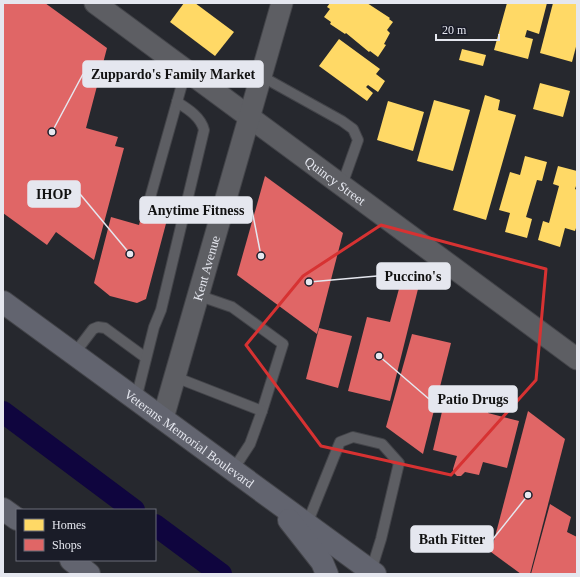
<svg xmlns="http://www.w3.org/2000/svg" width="580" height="577" font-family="Georgia,serif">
<rect width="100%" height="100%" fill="#26282e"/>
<g fill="#ffd966">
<path d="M184,3H195L234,32L215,56L170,22Z"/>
<path d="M330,3H367L390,18L389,19L393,22L387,30L390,33L384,44L386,45L378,57L370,51L369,52L346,33L345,34L330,24L331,22L324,17L330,9L327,7Z"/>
<path d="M507,3H547L539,34L527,30L525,37L533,39L528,59L494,50Z"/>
<path d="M553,3H577V43L572,62L540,53Z"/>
<path d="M339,39L380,69L376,74L385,81L378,92L368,85L366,87L373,93L367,101L319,66Z"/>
<path d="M462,49L486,55L483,66L459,60Z"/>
<path d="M540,83L570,91L563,117L533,109Z"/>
<path d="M485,95L500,100L498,110L516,115L486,220L453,210Z"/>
<path d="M434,100L470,110L453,171L417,161Z"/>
<path d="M388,101L424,112L413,151L377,140Z"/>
<path d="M525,156L547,162L542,181L537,180L526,217L532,219L527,238L505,232L510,213L499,210L510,172L520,175Z"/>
<path d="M558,166L577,171V183L575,189L577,190V225L575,231L565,228L560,247L538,240L543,221L549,223L559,186L553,184Z"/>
</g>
<g fill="#e06666">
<path d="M3,3H45L107,48L86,128L118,137L115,146L124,148L94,260L56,232L47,245L3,213Z"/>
<path d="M265,176L343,233L317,334L237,275Z"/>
<path d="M143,209L168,216L146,299L137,303L110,296L94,283L111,217L139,225Z"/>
<path d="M400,285L418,289L390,401L348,391L367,317L390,322Z"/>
<path d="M319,328L352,336L338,388L306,379Z"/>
<path d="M412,334L451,343L423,454L386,427Z"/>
<path d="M486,394L490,397V400L488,413L519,421L507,468L483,462L479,475L465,472L461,476H457L453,472V469L457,456L433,450L444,403L476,411L480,398L482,395Z"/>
<path d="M528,411L565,439L530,574H521L491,552Z"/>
<path d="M550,504L571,517L567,532L577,537V574H531Z"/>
</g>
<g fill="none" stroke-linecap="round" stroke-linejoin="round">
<g stroke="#0f053e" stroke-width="22">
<path d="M3,412L134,510"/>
<path d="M155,525L221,574"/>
</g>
<defs>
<g id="lane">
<path d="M261,76L342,121L353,129L358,140L342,185"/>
<path d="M184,214L156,206L150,198L186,70"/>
<path d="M197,295L232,307L283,344L262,411L250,444L233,470"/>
<path d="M74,354L93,329L98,327L105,328L146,358"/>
<path d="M175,377L262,411"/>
<path d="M136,399L154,327L161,310L204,130C201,117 188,109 177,102"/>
<path d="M307,524L340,442L353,437L382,444L399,463L381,539L371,571"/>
</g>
<g id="street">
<path id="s1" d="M95,3L577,359"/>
<path id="s2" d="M163,418L282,3"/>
</g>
<g id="primary">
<path id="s3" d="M3,302L375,574"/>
<path d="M3,509L17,519"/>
<path d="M289,520L322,562L327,574"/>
<path d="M71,560L89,574"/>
</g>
</defs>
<use href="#lane" stroke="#434449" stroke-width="12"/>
<use href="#street" stroke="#434449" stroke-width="23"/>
<use href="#primary" stroke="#434449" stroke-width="24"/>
<use href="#lane" stroke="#5d5e63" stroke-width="10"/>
<use href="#street" stroke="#5d5e63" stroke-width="21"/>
<use href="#primary" stroke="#62646f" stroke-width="22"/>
</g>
<path fill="none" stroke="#d73232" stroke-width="3" stroke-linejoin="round" d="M381,225L546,269L536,380L451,475L321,446L246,345L303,276Z"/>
<g text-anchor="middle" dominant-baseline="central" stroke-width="4" stroke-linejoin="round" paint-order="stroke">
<g font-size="13" fill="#e5e7ef" stroke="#1a1c28">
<text stroke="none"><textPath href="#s1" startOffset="299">Quincy Street</textPath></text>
<text stroke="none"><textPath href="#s2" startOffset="156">Kent Avenue</textPath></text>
<text stroke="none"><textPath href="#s3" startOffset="231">Veterans Memorial Boulevard</textPath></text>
</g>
</g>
<path fill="none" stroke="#e5e7ef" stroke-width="1.5" d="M52 132L83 74M130 254L80 194M261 256L252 210M309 282L377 276M379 356L429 399M528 495L493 539"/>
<g fill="#e5e7ef" stroke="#1a1c28" stroke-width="1.5">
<circle cx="52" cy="132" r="4"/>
<circle cx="130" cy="254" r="4"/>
<circle cx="261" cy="256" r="4"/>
<circle cx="309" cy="282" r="4"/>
<circle cx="379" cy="356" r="4"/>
<circle cx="528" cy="495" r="4"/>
</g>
<g fill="#e5e7ef" stroke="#e5e7ef" stroke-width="1.5">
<rect x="83" y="61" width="180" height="26" rx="4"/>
<rect x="28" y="181" width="52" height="26" rx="4"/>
<rect x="140" y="197" width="112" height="26" rx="4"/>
<rect x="377" y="263" width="73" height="26" rx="4"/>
<rect x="429" y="386" width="88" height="26" rx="4"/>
<rect x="411" y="526" width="82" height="26" rx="4"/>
</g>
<g font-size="14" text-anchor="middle" font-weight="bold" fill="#111">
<text x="173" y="79">Zuppardo's Family Market</text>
<text x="54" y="199">IHOP</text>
<text x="196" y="215">Anytime Fitness</text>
<text x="413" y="281">Puccino's</text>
<text x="473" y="404">Patio Drugs</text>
<text x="452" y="544">Bath Fitter</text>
</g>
<rect width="580" height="577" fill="none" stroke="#e5e7ef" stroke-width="8"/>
<rect x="16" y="509" width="140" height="52" fill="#1a1c28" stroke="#6b6d78"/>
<rect x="24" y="519" width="20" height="12" fill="#ffd966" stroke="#6b6d78"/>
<text x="52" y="529" font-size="12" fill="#e5e7ef">Homes</text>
<rect x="24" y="539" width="20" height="12" fill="#e06666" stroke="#6b6d78"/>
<text x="52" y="549" font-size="12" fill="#e5e7ef">Shops</text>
<path d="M436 34v6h63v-6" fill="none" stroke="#e5e7ef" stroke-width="2"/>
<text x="442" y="34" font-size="12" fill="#e5e7ef" stroke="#1a1c28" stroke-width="3" paint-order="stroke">20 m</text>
</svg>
